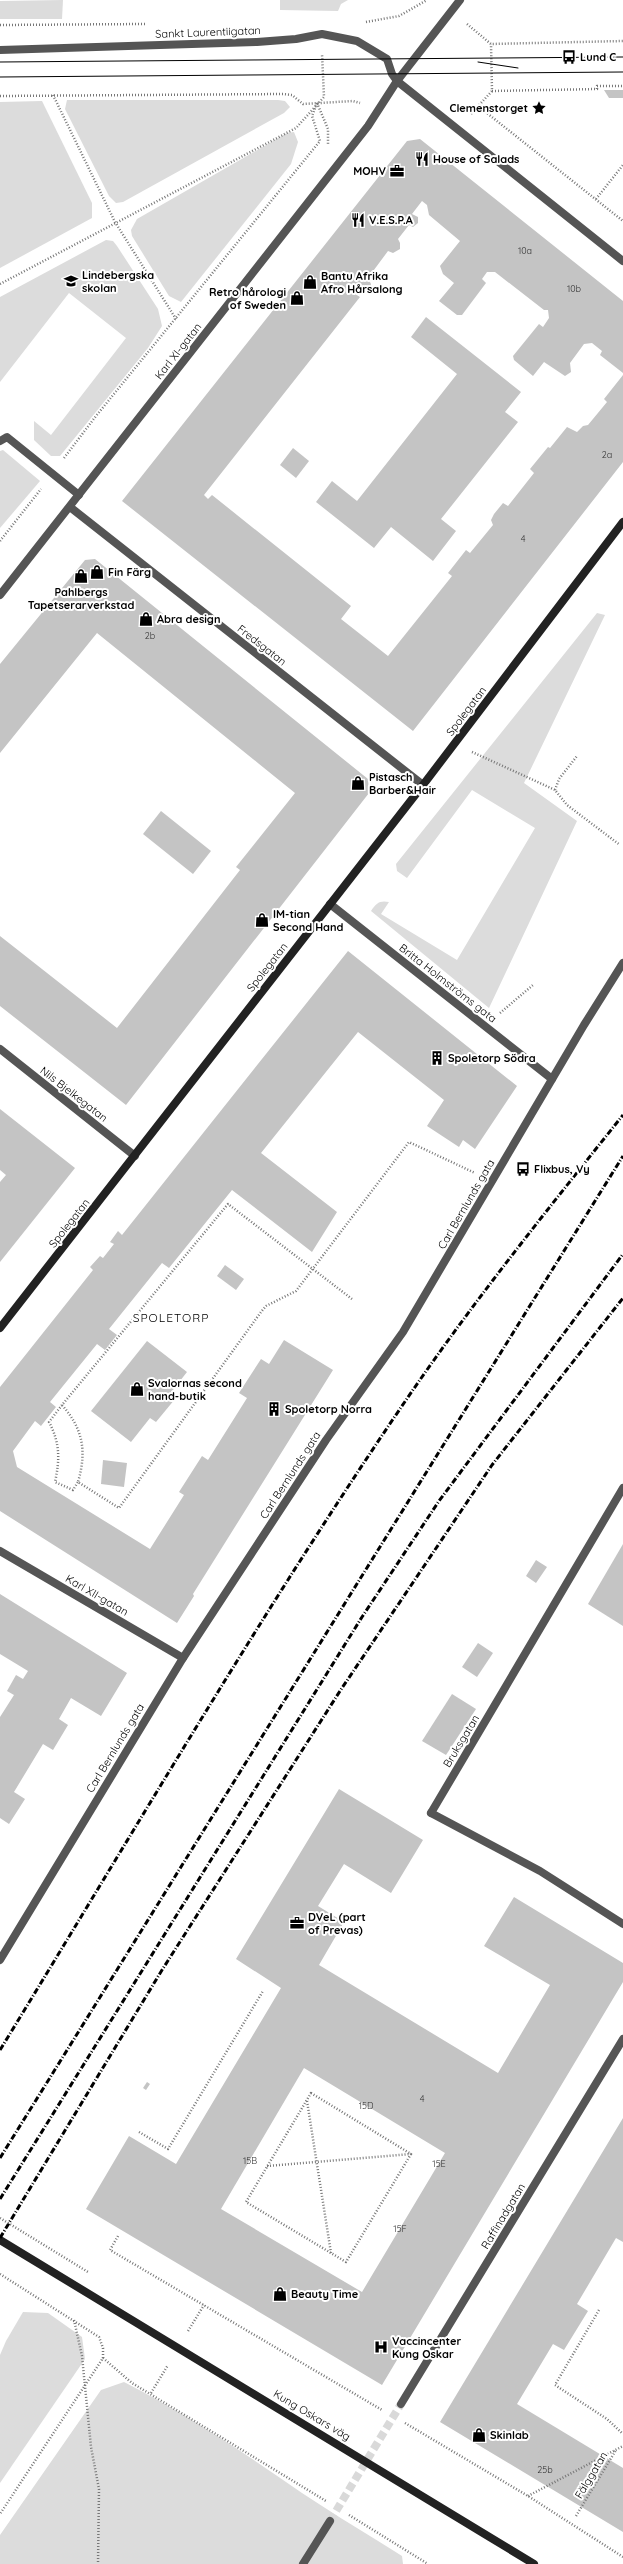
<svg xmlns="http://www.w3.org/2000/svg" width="623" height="2564" font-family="Quicksand,sans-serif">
<rect width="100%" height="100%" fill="#fff"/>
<g fill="#dcdcdc">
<path d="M63,0L62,19H0V1Z"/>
<path d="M280,0H348L341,4L338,11L280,10Z"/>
<path d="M67,100H278L285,101L290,107L284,113L123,202L116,203L109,196L65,109Z"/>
<path d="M42,101L92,203V218L0,268V102Z"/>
<path d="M294,132L298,142L291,164L181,302L169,296L132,236L131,230L137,219L287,133Z"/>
<path d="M106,240L113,241L117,246L158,309L162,326L148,348L60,456H51L34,440V421L51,435L126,338L69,293L0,382V297Z"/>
<path d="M3,450L40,481L0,528V451Z"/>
<path d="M597,613L605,615L524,783L577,821L489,1008L371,911C376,903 380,900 389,902L381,914L457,960L535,828L472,790L407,878L397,871L396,864Z"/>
<path d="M23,2312L48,2313L82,2337L85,2359L0,2483V2355L6,2341Z"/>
<path d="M124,2382C187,2414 244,2453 302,2493C335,2515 369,2535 402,2556L403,2564H0V2535L101,2390Z"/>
</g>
<g fill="#c4c4c4" fill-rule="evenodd">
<path d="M604,90H623V98H609Z"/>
<path d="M420,139L623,301V373L600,355L602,351L592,343L584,344L570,363L571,372L565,376L544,362L533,376L514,360L513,356L539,324L543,327L549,318L548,310H544L495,272H487L482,279L486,283L462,315H457L439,301L454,283L443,274L440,266L460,241L429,215L427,205L422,201L412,214L418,217V223L413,227L409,225L398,239L400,243V249L393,253L388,251L368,278L371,284L370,288L364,291L359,289L355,294L360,297L204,495L208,499L212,495L351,606L341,619L388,656L452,576L448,573L466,550L470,553L493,525L491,520L494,514L503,503L508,506L534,473L530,469L548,447L550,448L567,427L577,432L583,426L588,425L607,402L604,399L623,375V462L413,731L122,501L407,141Z"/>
<path d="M426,317L521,392L505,412L518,422L441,519L456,531L433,561L391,527L374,548L316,502L332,481L357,501L457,374L411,337Z"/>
<path d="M293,448L309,461L296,478L280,465Z"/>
<path d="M95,559L368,779L369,793L126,1105L0,1006V936L117,1028L240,870L236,867L295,793L97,633L0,753V664L85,560Z"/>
<path d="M161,811L211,851L193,874L143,834Z"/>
<path d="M348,951L517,1086L475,1149L463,1140L459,1147L427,1126L444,1100L358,1032L261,1153L337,1212L312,1252L232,1190L169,1268L162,1263L109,1329L117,1335L105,1350L97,1344L50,1402L56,1407L41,1426L35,1421L13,1451L17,1467L150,1549L184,1495L179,1492L202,1456L208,1460L247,1398L239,1393L261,1359L269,1364L284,1340L333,1370L193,1594L194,1596L177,1623L0,1511V1387L93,1270L90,1267L100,1256L103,1258L114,1244L110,1242L118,1231L122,1235Z"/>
<path d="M0,1109L75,1168L0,1262V1182L6,1175L0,1170Z"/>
<path d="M225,1265L244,1279L236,1290L217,1276Z"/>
<path d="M147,1341L187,1372L169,1395L175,1399L156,1422L150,1418L131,1442L91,1411Z"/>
<path d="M103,1460L127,1463L124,1487L101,1484Z"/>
<path d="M623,1544V1626L588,1604Z"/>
<path d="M536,1560L547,1567L536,1583L526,1576Z"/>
<path d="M0,1594L127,1673L101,1716L71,1698L59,1719L68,1725L53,1750L43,1744L14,1792L25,1799L9,1824L0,1818V1717L14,1695L7,1691L16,1675L23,1679L28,1671L0,1654Z"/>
<path d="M478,1643L493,1653L477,1677L462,1667Z"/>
<path d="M452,1694L476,1709L446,1755L422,1741Z"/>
<path d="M339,1789L423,1840L391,1893L344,1864L318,1906L344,1922L319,1965L498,2073L550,1985L484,1946L514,1897L623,1963V1982L382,2385L86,2209L129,2136L176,2164L281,1988L236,1959ZM304,2068L445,2153L362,2292L221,2209Z"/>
<path d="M147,2082L150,2084L146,2090L143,2088Z"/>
<path d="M623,2118V2242L616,2238L577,2304L588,2311L564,2350L553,2344L517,2404L623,2468V2532L440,2422Z"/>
</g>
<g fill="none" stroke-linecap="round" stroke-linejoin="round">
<path stroke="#d9d9d9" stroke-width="8" stroke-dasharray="8 4" stroke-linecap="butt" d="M330,2521L401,2404"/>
<g stroke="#777" stroke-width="2.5" stroke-dasharray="1 2" stroke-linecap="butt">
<path d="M366,22L399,16L427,0"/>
<path d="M467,24L491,44L623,41"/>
<path d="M0,25L145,24"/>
<path d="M492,91L597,89V86H623"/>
<path d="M53,95L115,222L176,319"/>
<path d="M0,96L283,94L292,95L303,104L353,101L360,103"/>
<path d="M317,103L328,129V144"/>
<path d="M478,106L623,221"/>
<path d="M471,114L492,91L491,44"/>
<path d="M596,199L623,165"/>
<path d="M0,284L296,128L324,97L322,54"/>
<path d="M64,458L96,416L320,141L312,116L317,103"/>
<path d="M0,541L41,489"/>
<path d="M472,752L555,790L567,805L620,845"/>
<path d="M555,790L559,779L577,756"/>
<path d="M500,1013L533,985"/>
<path d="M352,1299L228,1204L62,1405C83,1429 87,1451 78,1482L119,1508L261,1312L266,1306L296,1291L409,1142L475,1173"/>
<path d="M62,1405L49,1422C60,1443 60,1459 55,1482L73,1490L78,1482"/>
<path d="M311,2093L411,2154L346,2262L246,2202Z"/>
<path d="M307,2101L331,2253"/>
<path d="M139,2132L168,2149L263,1991"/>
<path d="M267,2166L411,2154"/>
<path d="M118,2236L110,2250L382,2410"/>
<path d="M0,2274L99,2337L103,2348V2358L0,2514"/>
<path d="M599,2310L555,2385L607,2419L623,2434"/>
<path d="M74,2320L82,2356L91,2447L99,2489L98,2564"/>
<path d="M188,2331L204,2305"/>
<path d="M103,2358L132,2383L326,2501"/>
<path d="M151,2393L168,2365"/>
<path d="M405,2423L528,2496L623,2557"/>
<path d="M528,2496L623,2446"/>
<path d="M349,2515L428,2564"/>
<path d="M576,2516L616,2450"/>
</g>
<g stroke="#555" stroke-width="8">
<path d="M0,441L7,437L79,495"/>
<path d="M431,1813L623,1488"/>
</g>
<g stroke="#555" stroke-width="8">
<path d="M0,50L257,42L296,39L322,34L357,41L387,59L392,74L397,81L623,261"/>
<path d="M70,507L423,785"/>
<path d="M0,595L368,126L397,81L460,0"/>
<path d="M330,904L552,1079"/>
<path d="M0,1049L135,1156"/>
<path d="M0,1551L183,1658"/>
<path d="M431,1813L540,1871L623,1924"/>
<path d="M0,1960L183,1658L326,1440L403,1332L584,1025L623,963"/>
<path d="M401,2404L623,2039"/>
<path d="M303,2564L330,2521"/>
</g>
<g stroke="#222" stroke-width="8">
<path d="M0,1328L423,785L623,522"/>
<path d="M0,2240L534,2564"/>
</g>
<g stroke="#000" stroke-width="1">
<path d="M0,62L623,57"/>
<path d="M478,62L518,68"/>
<path d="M0,77L623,72"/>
</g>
<g stroke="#000" stroke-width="3" stroke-dasharray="6 2 1 2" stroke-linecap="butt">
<path d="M0,2050C133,1833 261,1613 404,1403C472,1303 548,1209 623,1115"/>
<path d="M0,2158L623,1156"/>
<path d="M0,2199L362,1617L439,1501L623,1254"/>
<path d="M0,2238L162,1970L340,1691L492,1465L623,1298"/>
</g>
<path stroke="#777" stroke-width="2.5" stroke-dasharray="1 2" stroke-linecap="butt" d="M0,2218L88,2272"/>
</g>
<defs>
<symbol id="bus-bare" viewBox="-9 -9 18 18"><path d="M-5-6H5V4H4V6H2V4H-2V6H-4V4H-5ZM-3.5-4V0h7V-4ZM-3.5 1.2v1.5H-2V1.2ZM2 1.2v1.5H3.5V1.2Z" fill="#000" stroke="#fff" stroke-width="2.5" paint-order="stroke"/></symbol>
<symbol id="sight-bare" viewBox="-9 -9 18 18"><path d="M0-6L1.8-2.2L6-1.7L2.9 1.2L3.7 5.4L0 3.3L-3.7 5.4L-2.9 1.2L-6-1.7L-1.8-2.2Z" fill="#000" stroke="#fff" stroke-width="2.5" paint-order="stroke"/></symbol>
<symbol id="restaurant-bare" viewBox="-9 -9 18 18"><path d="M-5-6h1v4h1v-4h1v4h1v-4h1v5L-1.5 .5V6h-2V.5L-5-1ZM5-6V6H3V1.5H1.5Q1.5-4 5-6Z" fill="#000" stroke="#fff" stroke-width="2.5" paint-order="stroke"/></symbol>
<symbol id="office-bare" viewBox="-9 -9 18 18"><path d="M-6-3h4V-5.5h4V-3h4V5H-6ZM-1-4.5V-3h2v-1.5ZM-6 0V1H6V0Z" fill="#000" stroke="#fff" stroke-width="2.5" paint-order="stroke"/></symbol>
<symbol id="school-bare" viewBox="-9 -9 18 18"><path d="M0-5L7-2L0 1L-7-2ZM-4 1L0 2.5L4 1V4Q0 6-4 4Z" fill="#000" stroke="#fff" stroke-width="2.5" paint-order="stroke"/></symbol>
<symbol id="shop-bare" viewBox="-9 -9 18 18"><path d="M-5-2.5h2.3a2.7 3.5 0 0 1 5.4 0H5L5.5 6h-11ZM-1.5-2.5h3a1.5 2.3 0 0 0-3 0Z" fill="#000" stroke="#fff" stroke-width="2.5" paint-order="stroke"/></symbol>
<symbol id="building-bare" viewBox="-9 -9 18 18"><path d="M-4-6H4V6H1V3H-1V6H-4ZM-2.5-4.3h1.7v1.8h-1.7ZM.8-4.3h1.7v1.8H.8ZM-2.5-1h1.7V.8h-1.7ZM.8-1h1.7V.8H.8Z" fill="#000" stroke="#fff" stroke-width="2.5" paint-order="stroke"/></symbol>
<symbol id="hospital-bare" viewBox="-9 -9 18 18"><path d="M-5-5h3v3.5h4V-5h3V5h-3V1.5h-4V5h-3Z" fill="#000" stroke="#fff" stroke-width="2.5" paint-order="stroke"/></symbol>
</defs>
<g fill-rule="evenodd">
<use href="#bus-bare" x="559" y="47" width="20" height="20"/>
<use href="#sight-bare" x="529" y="98" width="20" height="20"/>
<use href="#restaurant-bare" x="412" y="149" width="20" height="20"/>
<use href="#office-bare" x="387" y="161" width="20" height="20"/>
<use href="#restaurant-bare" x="348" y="210" width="20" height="20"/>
<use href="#school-bare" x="61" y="271" width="20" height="20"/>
<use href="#shop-bare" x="300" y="272" width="20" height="20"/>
<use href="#shop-bare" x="287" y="288" width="20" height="20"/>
<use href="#shop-bare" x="87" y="562" width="20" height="20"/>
<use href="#shop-bare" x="71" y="566" width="20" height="20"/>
<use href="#shop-bare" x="136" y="609" width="20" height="20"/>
<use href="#shop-bare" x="348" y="773" width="20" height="20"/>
<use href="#shop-bare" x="252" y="910" width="20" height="20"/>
<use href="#building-bare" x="427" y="1048" width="20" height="20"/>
<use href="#bus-bare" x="513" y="1159" width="20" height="20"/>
<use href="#shop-bare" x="127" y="1379" width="20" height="20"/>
<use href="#building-bare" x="264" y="1399" width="20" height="20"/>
<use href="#office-bare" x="287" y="1913" width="20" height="20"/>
<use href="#shop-bare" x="270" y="2284" width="20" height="20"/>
<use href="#hospital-bare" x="371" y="2337" width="20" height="20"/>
<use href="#shop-bare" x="469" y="2425" width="20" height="20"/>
</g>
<g text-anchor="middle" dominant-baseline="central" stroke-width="4" stroke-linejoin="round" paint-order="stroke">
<g font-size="9" fill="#313131">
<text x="525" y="250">10a</text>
<text x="574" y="288">10b</text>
<text x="607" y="454">2a</text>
<text x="523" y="538">4</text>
<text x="150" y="635">2b</text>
<text x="422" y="2098">4</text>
<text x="366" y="2105">15D</text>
<text x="250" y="2160">15B</text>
<text x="439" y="2163">15E</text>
<text x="400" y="2228">15F</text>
<text x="545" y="2469">25b</text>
</g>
<g font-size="11" fill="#000" stroke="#fff">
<text transform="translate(208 32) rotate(-2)">Sankt Laurentiigatan</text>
<text transform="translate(178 351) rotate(-52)">Karl XI-gatan</text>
<text transform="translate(262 645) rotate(38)">Fredsgatan</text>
<text transform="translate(466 711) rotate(-53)">Spolegatan</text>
<text transform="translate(267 967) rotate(-52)">Spolegatan</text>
<text transform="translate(448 983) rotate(38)">Britta Holmströms gata</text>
<text transform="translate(74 1094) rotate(38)">Nils Bjelkegatan</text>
<text transform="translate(466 1204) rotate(-60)">Carl Bernlunds gata</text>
<text transform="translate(69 1223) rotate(-52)">Spolegatan</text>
<text transform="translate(290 1475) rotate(-57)">Carl Bernlunds gata</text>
<text transform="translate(97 1595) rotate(30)">Karl XII-gatan</text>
<text transform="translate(461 1741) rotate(-59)">Bruksgatan</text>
<text transform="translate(115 1748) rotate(-59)">Carl Bernlunds gata</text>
<text transform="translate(503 2216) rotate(-59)">Raffinadgatan</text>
<text transform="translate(312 2415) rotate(31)">Kung Oskars väg</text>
<text transform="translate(591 2475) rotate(-59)">Fälggatan</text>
</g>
<g font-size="11" font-weight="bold" fill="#000" stroke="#fff" text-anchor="start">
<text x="580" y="57">Lund C</text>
<text x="528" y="108" text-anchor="end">Clemenstorget</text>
<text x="433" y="159">House of Salads</text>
<text x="386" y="171" text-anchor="end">MOHV</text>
<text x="369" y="220">V.E.S.P.A</text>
<text x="82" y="275">Lindebergska<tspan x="82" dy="13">skolan</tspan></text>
<text x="321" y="276">Bantu Afrika<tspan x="321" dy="13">Afro Hårsalong</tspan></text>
<text x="286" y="292" text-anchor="end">Retro hårologi<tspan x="286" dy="13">of Sweden</tspan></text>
<text x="108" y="572">Fin Färg</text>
<text x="81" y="592" text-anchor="middle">Pahlbergs<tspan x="81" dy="13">Tapetserarverkstad</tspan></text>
<text x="157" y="619">Abra design</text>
<text x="369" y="777">Pistasch<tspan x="369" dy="13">Barber&amp;Hair</tspan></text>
<text x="273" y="914">IM-tian<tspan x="273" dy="13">Second Hand</tspan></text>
<text x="448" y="1058">Spoletorp Södra</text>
<text x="534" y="1169">Flixbus, Vy</text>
<text x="148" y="1383">Svalornas second<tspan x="148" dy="13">hand-butik</tspan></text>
<text x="285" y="1409">Spoletorp Norra</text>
<text x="308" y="1917">DVeL (part<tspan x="308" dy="13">of Prevas)</tspan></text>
<text x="291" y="2294">Beauty Time</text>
<text x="392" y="2341">Vaccincenter<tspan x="392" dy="13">Kung Oskar</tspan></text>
<text x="490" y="2435">Skinlab</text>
</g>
<g font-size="12" letter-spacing="1" fill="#000" stroke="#fff">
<text x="171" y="1317">SPOLETORP</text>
</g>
</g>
</svg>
